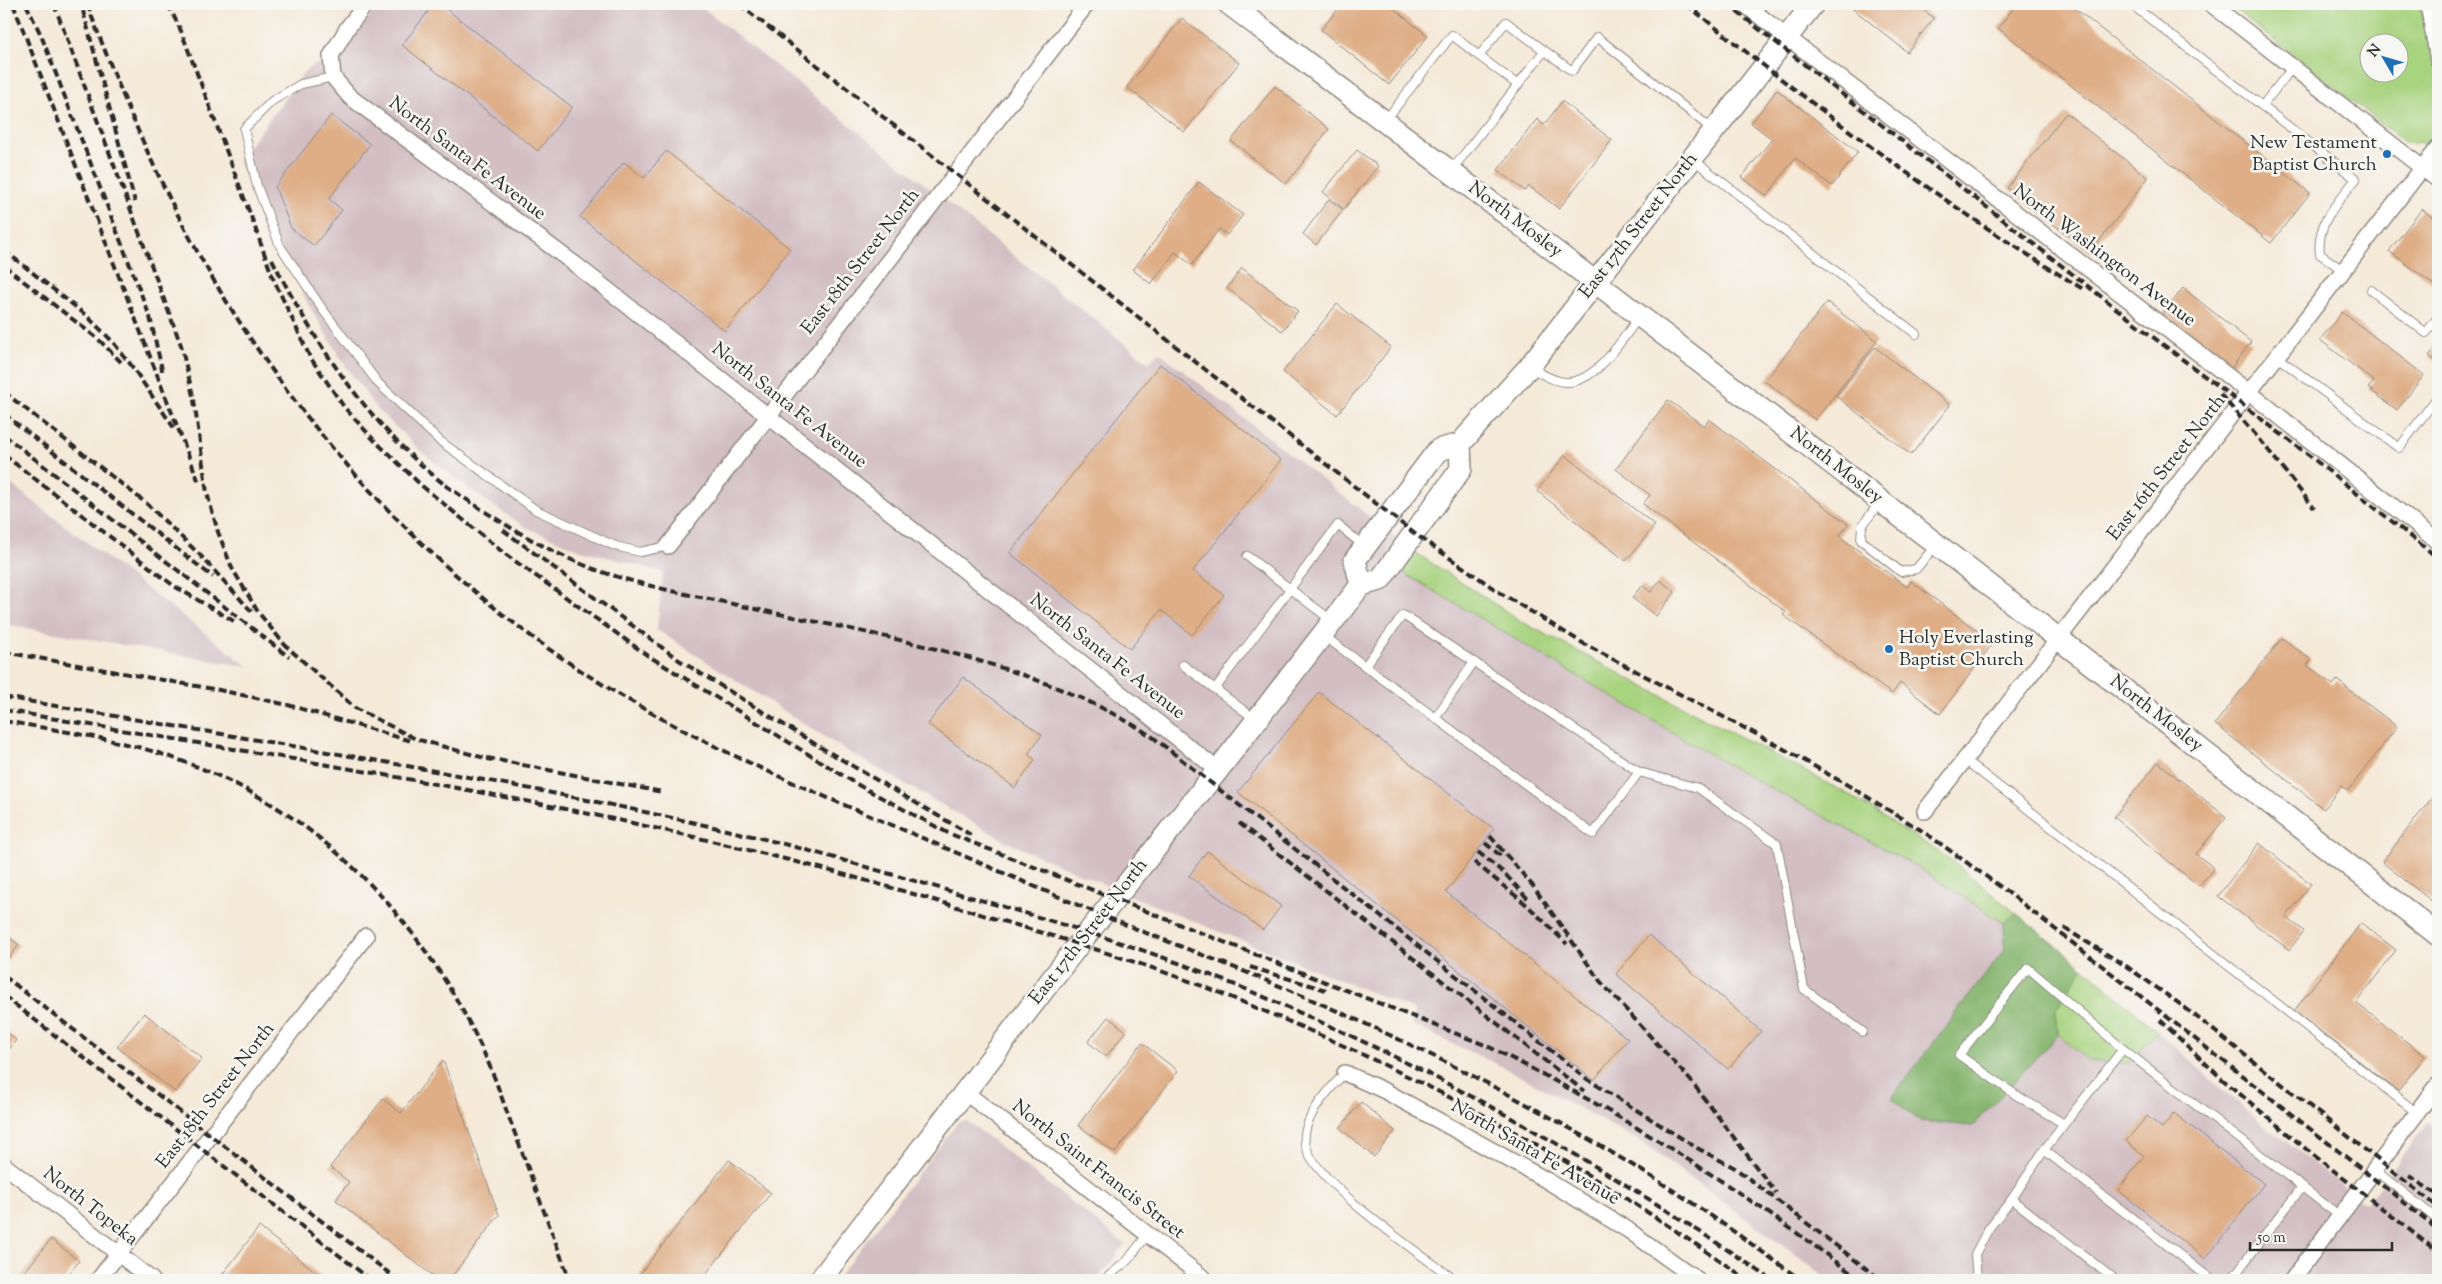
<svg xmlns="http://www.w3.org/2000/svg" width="2442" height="1284" font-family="'Sorts Mill Goudy',serif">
<rect width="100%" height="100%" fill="#f6f6f2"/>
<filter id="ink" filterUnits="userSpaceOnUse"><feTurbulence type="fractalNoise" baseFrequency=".02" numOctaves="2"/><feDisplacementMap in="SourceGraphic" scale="10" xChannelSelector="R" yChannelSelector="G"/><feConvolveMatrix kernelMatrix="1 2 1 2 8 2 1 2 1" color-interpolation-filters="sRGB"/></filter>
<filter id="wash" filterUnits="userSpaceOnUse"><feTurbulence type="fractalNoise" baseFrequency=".0096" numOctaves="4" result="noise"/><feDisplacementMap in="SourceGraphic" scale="20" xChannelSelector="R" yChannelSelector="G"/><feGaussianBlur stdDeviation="1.12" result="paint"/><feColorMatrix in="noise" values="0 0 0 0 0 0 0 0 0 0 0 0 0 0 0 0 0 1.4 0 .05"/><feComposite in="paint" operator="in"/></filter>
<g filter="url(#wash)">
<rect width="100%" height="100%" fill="#f5e9d8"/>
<g fill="#d2bec3">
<path d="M380,4H698L1149,363L1159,352L1416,553L1402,572L1726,764L1916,866L2004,923L2005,949L1891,1097L1920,1121L2004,1090L2058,1034L2088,1061L2129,1063L2157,1031L2252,1115L2366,1204L2428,1122L2438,1130V1280H1830L1640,1141L1505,1068L1412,1025L1415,1010L1138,899L1009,843L847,751L657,630L663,572L581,550L527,528L480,497L424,454L377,409L345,365L309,306L238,161L307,69L343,51Z"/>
<path d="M4,479L249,667L4,624Z"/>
<path d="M967,1121L1125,1244L1097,1280H836L958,1122Z"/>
</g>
<g fill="#a8d37f" stroke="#6a7f55" fill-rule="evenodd">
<path d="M2228,4H2438V155L2419,142L2407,144ZM2370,42H2400V72H2370Z"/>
<path d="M1416,553L1524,623L1846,793L1947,857L2016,913L2004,923L1916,866L1726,764L1402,572Z"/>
<path d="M2083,967L2157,1031L2129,1063L2088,1061L2058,1034L2055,1009Z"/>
</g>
<path fill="#86b56e" stroke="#58704c" d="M2016,913L2083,967L2056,1009L2058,1034L1973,1126L1920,1121L1891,1098L2005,949L2004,923Z"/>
<g id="blocks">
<g fill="#dfae86">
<path d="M434,4H440L572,107L538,151L402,45Z"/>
<path d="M1342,4L1350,9L1355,4H1388L1428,36L1389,85L1321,30Z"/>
<path d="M1847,4H1916L1934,18L1907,52Z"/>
<path d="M2017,4H2069L2310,193L2271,243L1998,28Z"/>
<path d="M1182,18L1239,63L1184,132L1127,87Z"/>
<path d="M1275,86L1329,129L1286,184L1231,141Z"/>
<path d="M1777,90L1858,152L1832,186L1795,158L1767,196L1742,177L1772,139L1751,123Z"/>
<path d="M1562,101L1612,140L1559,209L1529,186L1525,191L1498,170L1537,119L1544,125Z"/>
<path d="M2066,113L2148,178L2090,253L2007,188Z"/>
<path d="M331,115L370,144L329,199L342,210L314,246L291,228L275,187Z"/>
<path d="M1357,150L1378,166L1344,209L1323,192Z"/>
<path d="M666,151L790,249L725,331L580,217L624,162L644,178Z"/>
<path d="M1199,182L1243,215L1227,235L1219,229L1192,265L1175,252L1151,284L1133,270Z"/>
<path d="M1329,199L1343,210L1316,245L1303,234Z"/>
<path d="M2422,209L2438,222V288L2389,251Z"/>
<path d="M1242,268L1298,311L1282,331L1227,288Z"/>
<path d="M2183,288L2251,342L2230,370L2161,316Z"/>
<path d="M1827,302L1877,341L1815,420L1765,381Z"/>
<path d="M1337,304L1391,347L1337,415L1283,372Z"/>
<path d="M2342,312L2424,375L2397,410L2368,388L2374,381L2320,340Z"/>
<path d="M2438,345V363L2429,356Z"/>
<path d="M1875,347L1950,405L1911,455L1836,396Z"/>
<path d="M1160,364L1281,460L1193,571L1224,595L1192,635L1161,610L1130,649L1010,553Z"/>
<path d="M1668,400L1704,426L1709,419L1848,524L1839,536L1907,587L1911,581L1993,643L1940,714L1900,683L1892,694L1783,615L1786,612L1643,504L1650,495L1616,469Z"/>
<path d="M1565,455L1655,525L1626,561L1537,491Z"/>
<path d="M1660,580L1675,592L1656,616L1632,598L1642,585L1651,592Z"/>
<path d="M2282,638L2311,660L2307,665L2333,685L2337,680L2397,727L2348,791L2341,786L2324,809L2215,724Z"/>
<path d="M963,677L1042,735L1028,754L1035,760L1015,788L928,724Z"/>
<path d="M1319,692L1494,829L1446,892L1628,1039L1594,1080L1238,792Z"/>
<path d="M2158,762L2226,817L2196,854L2214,868L2199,886L2114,817Z"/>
<path d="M2438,790V895L2433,902L2382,862Z"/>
<path d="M2259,843L2311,884L2286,917L2304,931L2289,950L2218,896Z"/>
<path d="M1207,851L1281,906L1263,930L1189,876Z"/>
<path d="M2361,923L2396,950L2356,1003L2425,1056L2398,1091L2294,1011Z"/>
<path d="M4,933L19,945L4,964Z"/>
<path d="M1649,935L1761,1031L1728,1069L1616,974Z"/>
<path d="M144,1013L202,1058L175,1092L117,1047Z"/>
<path d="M1108,1017L1126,1031L1106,1057L1088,1042Z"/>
<path d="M4,1030L16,1040L4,1056Z"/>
<path d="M1142,1043L1178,1071L1115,1153L1078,1125Z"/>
<path d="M443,1060L499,1215L449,1280H438L336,1200L349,1182L330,1167L383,1099L401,1113Z"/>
<path d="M1361,1102L1395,1131L1374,1157L1340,1128Z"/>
<path d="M2174,1113L2264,1184L2205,1259L2118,1190L2144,1156L2126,1141L2147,1116L2162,1128Z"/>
<path d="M729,1160L771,1193L701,1280H646L639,1275Z"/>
<path d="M259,1227L326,1280H228L222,1275Z"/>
<path d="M51,1239L79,1261L64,1280H18Z"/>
</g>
</g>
</g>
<g filter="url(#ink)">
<use href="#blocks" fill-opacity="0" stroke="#908a82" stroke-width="1"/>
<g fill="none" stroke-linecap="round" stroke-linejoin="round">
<defs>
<g id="lane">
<path d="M2131,4L2356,179C2338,202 2316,222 2320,254L2344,271"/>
<path d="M1479,56L1518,85"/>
<path d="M333,77L301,84L272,101L244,129L257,186L280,246L323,310L378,383L440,441L536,510L615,546L640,552L668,546"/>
<path d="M2262,106L2293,67"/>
<path d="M1385,121L1452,35L1479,56L1506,22L1572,71L1597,37L1713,130"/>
<path d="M1694,160L1916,334"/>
<path d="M1452,170L1544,51"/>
<path d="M2371,290L2426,333L2438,317"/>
<path d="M2277,357L2399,448L2436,399L2438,401"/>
<path d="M1530,368C1541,373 1554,382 1566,382C1597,383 1622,339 1639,317"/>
<path d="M1880,502L1862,526L1861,540L1901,572L1916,569L1936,545"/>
<path d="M1247,556L1331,620"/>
<path d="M1324,636L1593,834L1639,772L1403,615L1365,666"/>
<path d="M1183,665L1255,719"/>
<path d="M1215,689L1338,525L1364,546"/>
<path d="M1435,718L1474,662"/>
<path d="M1965,760L2417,1113"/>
<path d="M1639,772L1698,788L1777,844L1804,989L1863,1032"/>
<path d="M1345,1073C1330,1088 1301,1119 1305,1143C1311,1181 1422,1255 1455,1280"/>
<path d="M2064,1124L2016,1095L1959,1055L2028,968L2123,1049"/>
<path d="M2376,1171L2438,1220"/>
<path d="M2012,1199L2044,1150"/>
<path d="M1104,1280L1127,1261L1148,1234"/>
<path d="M1977,1280L1975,1254L1989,1228L2012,1199L2115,1280"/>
<path d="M2212,1280L2044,1150L2123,1049L2341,1217"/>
<path d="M2231,1280L2302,1187"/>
</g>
<g id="street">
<path d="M366,4L348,27L331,56L333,77L350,97L576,265L1218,770"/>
<path d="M1744,4L2250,393L2438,542"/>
<path d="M2211,4L2438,180"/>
<path d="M2428,4L2438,60"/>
<path d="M668,546L1087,4"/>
<path d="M1925,811L2438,148"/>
<path d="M1345,1073L1385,1091L1546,1180L1628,1230L1698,1280"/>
<path d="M965,1092L1206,1280"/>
<path d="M4,1165L152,1280"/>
<path d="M98,1280L366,936"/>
<path d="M2292,1280L2438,1085"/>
</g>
<g id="secondary">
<path d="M1229,4C1635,310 2038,621 2438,935"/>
<path d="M1361,585L1355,560L1438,450L1460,444L1529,367L1813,4"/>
<path d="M820,1280L1079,944L1218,770L1361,585L1380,580L1461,469L1460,444"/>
</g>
</defs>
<use href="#lane" stroke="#908a82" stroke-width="10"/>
<use href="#street" stroke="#908a82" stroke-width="18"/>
<use href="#secondary" stroke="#908a82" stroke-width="24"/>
<use href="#lane" stroke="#fff" stroke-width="8"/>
<use href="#street" stroke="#fff" stroke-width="15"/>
<use href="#secondary" stroke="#fff" stroke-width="21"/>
<g stroke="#2b2b2b" stroke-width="4" stroke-dasharray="8 4" stroke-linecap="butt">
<path d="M13,4L200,485"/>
<path d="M26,4L41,35L150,317L163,374"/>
<path d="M54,4L181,345L194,400L207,493L218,532L232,568L258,612L285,645L355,708L416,739L492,760"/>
<path d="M87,4C121,94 158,183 206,267C288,410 402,541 535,639C647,721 772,775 899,828C967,857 1035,887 1104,916C1165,941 1228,964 1289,990C1416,1044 1538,1106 1655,1179C1705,1210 1753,1245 1801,1280"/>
<path d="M168,4L181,31L252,219L273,278L310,357L344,407L374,440L422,486L505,554L647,655L860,786L948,833L1485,1045C1614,1108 1747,1193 1860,1280"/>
<path d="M739,4L1415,534L1502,594L1586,645L1777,745L1856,790L1924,832L2005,890L2438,1229"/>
<path d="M1686,4C1813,106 1944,205 2083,289"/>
<path d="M1727,4L2149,334L2306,453L2438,558"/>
<path d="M83,11L135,202"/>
<path d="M4,250L87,316L112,341L131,365L174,428"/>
<path d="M272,259C315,345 372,429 449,488"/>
<path d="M4,266L98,339L121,362"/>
<path d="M4,392L146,503L200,555L254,614"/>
<path d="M2220,394L2261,441L2314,508"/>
<path d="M4,414L213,577"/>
<path d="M4,435L289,657"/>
<path d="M4,455L174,586L237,623"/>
<path d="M445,485C492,517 541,549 594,569C636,584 680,593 724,602C865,634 1032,657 1154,738L1587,1079L1697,1148L1735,1168L1881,1280"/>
<path d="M503,530L679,660L820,747L971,835"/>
<path d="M4,652L219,690L288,705L411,741"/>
<path d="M4,697C255,741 508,778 756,837C814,851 872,869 929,885C1011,909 1093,932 1173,961C1232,982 1290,1008 1347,1034C1498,1105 1635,1186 1772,1280"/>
<path d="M4,710C248,753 495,788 736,847C824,868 910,892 996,919C1076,943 1157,967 1235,999C1358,1049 1479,1108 1593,1178C1646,1210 1697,1245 1748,1280"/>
<path d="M4,721C61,731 121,739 176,759C320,808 428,925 488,1062C498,1085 505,1108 514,1131C533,1181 551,1231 570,1280"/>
<path d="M487,758L662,792"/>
<path d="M1239,823L1584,1091"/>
<path d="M1490,836L1533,886L1600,981L1691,1081L1776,1193"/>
<path d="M1485,843L1501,856"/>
<path d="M1478,852L1504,873L1529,900"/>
<path d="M1474,862L1527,905L1567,944"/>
<path d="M2064,928L2126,966L2184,1007L2438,1207"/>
<path d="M1250,967L1326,990"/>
<path d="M4,976L398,1280"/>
<path d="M4,996L371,1280"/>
<path d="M2160,1020L2222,1079L2306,1149L2438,1252"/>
<path d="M2409,1176L2438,1195"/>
</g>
</g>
</g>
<g fill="#1f6fb2" stroke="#f6f6f2" stroke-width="2">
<circle cx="2387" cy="154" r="5"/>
<circle cx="1889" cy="649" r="5"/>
</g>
<g text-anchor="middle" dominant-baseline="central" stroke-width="5" stroke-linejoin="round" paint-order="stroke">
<g font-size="19" fill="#2b2b2b" stroke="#f6f6f2" text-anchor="end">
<text x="2377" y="143">New Testament<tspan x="2377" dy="22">Baptist Church</tspan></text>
<text x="1899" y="638" text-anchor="start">Holy Everlasting<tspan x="1899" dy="22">Baptist Church</tspan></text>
</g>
<g font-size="19" fill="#2b2b2b" stroke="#f6f6f2">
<text transform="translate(467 159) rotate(37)">North Santa Fe Avenue</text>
<text transform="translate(1515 220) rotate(37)">North Mosley</text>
<text transform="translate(1639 226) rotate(-52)">East 17th Street North</text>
<text transform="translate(2104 256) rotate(37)">North Washington Avenue</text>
<text transform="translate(861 262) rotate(-52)">East 18th Street North</text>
<text transform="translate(789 406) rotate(38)">North Santa Fe Avenue</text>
<text transform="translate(1836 466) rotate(38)">North Mosley</text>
<text transform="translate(2167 468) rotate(-52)">East 16th Street North</text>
<text transform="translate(1107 657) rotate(38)">North Santa Fe Avenue</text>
<text transform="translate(2156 714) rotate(38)">North Mosley</text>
<text transform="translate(1089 932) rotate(-52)">East 17th Street North</text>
<text transform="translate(216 1096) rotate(-52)">East 18th Street North</text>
<text transform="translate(1535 1153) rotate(30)">North Santa Fe Avenue</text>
<text transform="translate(1098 1170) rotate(38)">North Saint Francis Street</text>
<text transform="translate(90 1207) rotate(38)">North Topeka</text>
</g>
</g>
<rect width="2442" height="1284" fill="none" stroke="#f6f6f2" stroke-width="20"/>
<g transform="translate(2384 58) rotate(308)"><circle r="24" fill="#f6f6f2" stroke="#a5a5a2"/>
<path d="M0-4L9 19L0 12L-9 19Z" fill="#1f6fb2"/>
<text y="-8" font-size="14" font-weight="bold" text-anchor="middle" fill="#2b2b2b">N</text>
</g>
<path d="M2250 1242v8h142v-8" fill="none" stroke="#2b2b2b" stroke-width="2.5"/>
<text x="2257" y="1242" font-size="15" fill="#2b2b2b" stroke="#f6f6f2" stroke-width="4" paint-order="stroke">50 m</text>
</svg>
